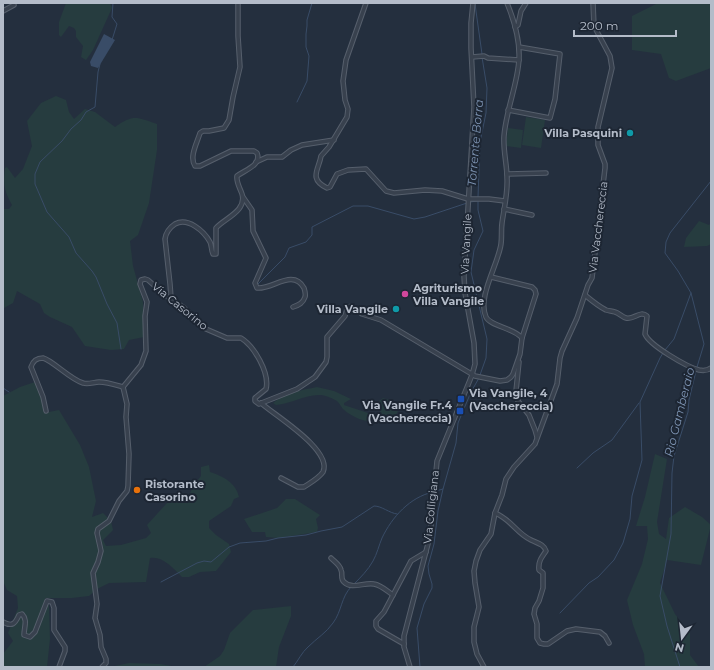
<svg xmlns="http://www.w3.org/2000/svg" width="714" height="670" font-family="Montserrat,sans-serif">
<rect width="100%" height="100%" fill="#242f3e"/>
<g fill="#263c3f">
<path d="M66,3H110L112,8L93,50L86,60L81,57L83,46L76,37V31L74,28L69,26L61,37L59,35V22Z"/>
<path d="M658,3H711V68L676,81L669,78L661,54L632,50V16Z"/>
<path d="M56,96L66,100L69,112L74,119L85,109L95,112L115,127C134,114 136,117 157,124V150L149,203L138,235L130,241L133,266L143,302L144,337L129,340L124,349L111,350L85,346L72,327L50,317L44,313L40,304L17,291L13,303L4,308L3,301V209H9L12,205C4,190 3,185 5,168L7,167L15,178L23,169L32,146L27,121L41,103Z"/>
<path d="M526,117L545,120L541,148L522,145Z"/>
<path d="M508,128L523,130L521,148L506,146Z"/>
<path d="M699,221L709,225L711,223V244L707,246L684,247L686,238Z"/>
<path d="M35,382L42,398L44,413L59,410L80,445L89,467L96,501L92,517L103,513L111,521L113,530L103,540L106,546L121,545L146,538L151,533L147,525L167,503L188,497L194,485L201,476V467L209,465L210,472C223,476 236,483 239,497L234,499L231,506L209,521V528L216,535L229,544L231,552L216,571L200,572L189,577H182C173,568 163,556 150,558L146,582L109,583L97,589L89,596L72,598H45L49,606L50,639L47,667H3V654L13,641L8,633L18,608L17,596L7,590L3,581V396L20,387Z"/>
<path d="M317,387L334,391L351,399L344,403V405L374,415L380,412L382,407L379,401L383,398L402,404C394,418 394,421 377,422C365,422 353,418 343,409C341,407 340,404 338,402C335,399 325,395 321,395C305,394 291,404 276,405L273,403C285,393 302,390 317,387Z"/>
<path d="M655,454L667,459L657,522L659,534L666,539L669,518L685,507L702,517L711,525L701,565L667,560L660,583L675,614L690,633V655L699,667H645L644,654L633,625L627,600L642,564L648,539L647,526H636L645,497Z"/>
<path d="M286,499H295L320,515L316,519L318,528L317,532L278,538L266,537L265,532H252L244,519L277,508Z"/>
<path d="M291,606V616L279,647L276,667H204L220,656L224,650L230,633L253,610Z"/>
<path d="M129,663L160,664L177,667H110Z"/>
</g>
<path fill="#394c67" d="M104,34L115,40L98,68L91,66L90,62Z"/>
<g fill="none" stroke-linecap="round" stroke-linejoin="round">
<g stroke="#394c67" stroke-width="1">
<path d="M475,4L482,54"/>
<path d="M112,40L117,24L112,17L113,3"/>
<path d="M100,64L98,72L95,107L86,112L81,120L71,129L62,141L40,162L35,174V184L47,212L69,237L76,253L92,271L96,277L107,304L117,323L121,349"/>
<path d="M297,102L307,81L309,56L306,47V34L307,26V20L312,3"/>
<path d="M478,197L480,142L486,113L487,88L482,57"/>
<path d="M478,200V210L483,231L474,250L471,272L487,339L486,358L480,375"/>
<path d="M470,202L477,201"/>
<path d="M258,284L285,257L289,248L306,242L312,235V227L353,206H368L414,219L425,217L467,203"/>
<path d="M665,350L674,339L691,293"/>
<path d="M697,367L704,344L691,293L678,271L665,253L666,242L670,233L711,181"/>
<path d="M3,388L9,392"/>
<path d="M577,468L593,453L612,440L639,403"/>
<path d="M436,491L443,489L456,443L458,423L471,392L479,378"/>
<path d="M161,582L197,563L204,561L211,562L229,547L240,543L266,541L278,538L306,535L321,531L342,527L374,506C382,506 389,513 397,514"/>
<path d="M354,584C361,577 368,570 373,561C377,554 379,545 382,538C392,517 410,497 433,492"/>
<path d="M560,613L589,583L598,577L614,560L623,543L630,519L632,496L642,460L640,402L660,358L663,353"/>
<path d="M293,667C298,661 302,652 308,647C317,638 326,633 333,623C342,611 341,597 351,587"/>
<path d="M420,667L417,628L424,604L432,588V584L429,574L428,566L434,544L438,511L443,489"/>
<path d="M680,667L667,626L660,596L671,534L672,473L674,456L688,412L689,400L696,371"/>
</g>
<defs>
<g id="minor">
<path d="M366,3L346,60L343,81L345,100L348,109L347,117L329,147L321,156C319,169 308,179 327,188L330,187L337,174L348,170L366,169L386,191L394,193L425,190L442,191L468,199H489L505,201"/>
<path d="M3,11L14,5"/>
<path d="M515,27L518,25L521,11L526,3"/>
<path d="M472,57L484,56L488,58L519,60"/>
<path d="M508,110L550,118L555,99L560,54L519,47"/>
<path d="M256,162L267,157H282L291,150L302,145L334,140"/>
<path d="M507,174L546,173"/>
<path d="M243,197L252,210L253,231L266,258L255,283L257,288C272,290 293,268 304,288C305,291 306,294 305,297C303,303 299,305 293,307"/>
<path d="M504,209L532,215"/>
<path d="M491,277L532,287L535,290L536,294L522,338"/>
<path d="M585,295C591,300 598,306 606,310C609,311 612,311 615,312C619,313 622,317 626,318C634,320 640,310 647,316L645,334C649,345 687,367 699,370C704,371 707,371 711,368"/>
<path d="M171,298L170,284L165,239C166,232 169,228 175,224C188,217 204,231 210,242C212,246 211,250 213,254H216V228C225,218 247,211 242,194C240,188 236,182 237,176C245,170 262,165 257,153L254,151H231L200,166H195C189,157 197,143 200,133L203,131H209L224,128L229,120L233,97L240,67L238,36V3"/>
<path d="M519,362L516,391L518,401L529,415L535,430L537,437"/>
<path d="M261,403C274,415 333,450 323,472C319,478 310,483 304,487H298L281,478"/>
<path d="M46,411L43,397L31,367C33,361 36,358 43,358C52,360 71,380 83,383C88,385 94,382 99,382C107,382 116,385 123,387"/>
<path d="M495,513C512,520 516,533 531,540C537,543 544,544 546,551C541,558 538,562 539,570L543,573V588L539,601L535,608L534,614L537,624V638L540,643L544,644H548L567,631L576,629L600,632L605,636L609,643"/>
<path d="M331,558C335,562 340,565 341,570C343,574 340,579 344,582C352,590 364,582 374,584C381,585 387,591 393,595"/>
<path d="M3,622C12,627 15,624 19,615L22,614C28,620 24,627 24,635L30,637L35,632L47,601L52,602L54,608V630L65,647V651L59,667"/>
<path d="M404,644L378,629L376,626V621L384,612L411,561L426,552"/>
<path d="M102,667L106,663V659L101,647L100,635L95,618L97,604L93,573L98,562L101,551L97,533L98,529L109,521L119,501L127,491L128,486L129,454L126,417L127,404L123,387L141,365L146,351L145,316L147,302L140,284L141,280L145,279L148,280L165,295L183,307L206,329L227,338H241C254,346 270,373 266,389L255,398V401L259,404L297,389L315,377L326,362L327,357V337L345,316L347,309L351,306L353,307L362,314L381,320L475,376L500,381L507,380L511,377L513,374L520,354L522,338C514,328 490,326 486,317C477,297 498,265 501,244C502,237 501,230 502,223C504,208 508,193 507,178C507,164 503,151 504,136C506,110 518,83 519,59C520,40 514,20 507,3"/>
<path d="M410,667L404,647V636L430,536L437,461L472,375L475,364L474,343L465,293L464,276L474,107L471,48V23L473,3"/>
<path d="M484,667L477,654L474,642V627L479,607L475,583L474,571L476,561L480,550L491,534L495,513L502,495L506,479L514,467L535,444L557,384L560,358L562,351L577,318L588,285L592,278L605,168V164L598,145V127L612,68L610,56L594,26L593,3"/>
</g>
</defs>
<use href="#minor" stroke="#565f6c" stroke-width="5.5"/>
<use href="#minor" stroke="#38414e" stroke-width="3.5"/>
</g>
<g fill="#0f9aa8" stroke="#1d2633" stroke-width="1.5">
<circle cx="630" cy="133" r="4"/>
<circle cx="396" cy="309" r="4"/>
</g>
<circle fill="#d1479c" stroke="#1d2633" stroke-width="1.5" cx="405" cy="294" r="4"/>
<g fill="#1a4fb4" stroke="#1d2633" stroke-width="1.5">
<rect x="457" y="395" width="8" height="8" rx="2"/>
<rect x="456" y="407" width="8" height="8" rx="2"/>
</g>
<circle fill="#e8710a" stroke="#1d2633" stroke-width="1.5" cx="137" cy="490" r="4"/>
<g text-anchor="middle" dominant-baseline="central" stroke-width="4" stroke-linejoin="round" paint-order="stroke">
<g font-size="11" font-weight="bold" fill="#b4bcc9" stroke="#1d2633" text-anchor="end">
<text x="622" y="133">Villa Pasquini</text>
<text x="413" y="288" text-anchor="start">Agriturismo<tspan x="413" dy="13">Villa Vangile</tspan></text>
<text x="388" y="309">Villa Vangile</text>
<text x="469" y="393" text-anchor="start">Via Vangile, 4<tspan x="469" dy="13">(Vacchereccia)</tspan></text>
<text x="452" y="405">Via Vangile Fr.4<tspan x="452" dy="13">(Vacchereccia)</tspan></text>
<text x="145" y="484" text-anchor="start">Ristorante<tspan x="145" dy="13">Casorino</tspan></text>
</g>
<g font-size="11" fill="#b4bcc9" stroke="#1d2633">
<text transform="translate(598 227) rotate(-83)">Via Vacchereccia</text>
<text transform="translate(466 244) rotate(-87)">Via Vangile</text>
<text transform="translate(180 306) rotate(39)">Via Casorino</text>
<text transform="translate(431 507) rotate(-84)">Via Colligiana</text>
</g>
<g font-size="12" font-style="italic" fill="#7c92b1" stroke="#1d2633">
<text transform="translate(475 143) rotate(-85)">Torrente Borra</text>
<text transform="translate(679 412) rotate(-76)">Rio Gamberaio</text>
</g>
</g>
<rect width="714" height="670" fill="none" stroke="#b4bcc9" stroke-width="8"/>
<g transform="translate(682 638) rotate(195)" stroke="#1d2633" stroke-width="3" paint-order="stroke">
<path d="M0-3L7 15L0 10L-7 15Z" fill="#b4bcc9"/>
<text y="-6" font-size="11" font-weight="bold" text-anchor="middle" fill="#b4bcc9">N</text>
</g>
<path d="M574 30v6h102v-6" fill="none" stroke="#b4bcc9" stroke-width="2"/>
<text x="580" y="30" font-size="12" fill="#b4bcc9" stroke="#1d2633" stroke-width="3" paint-order="stroke">200 m</text>
</svg>
